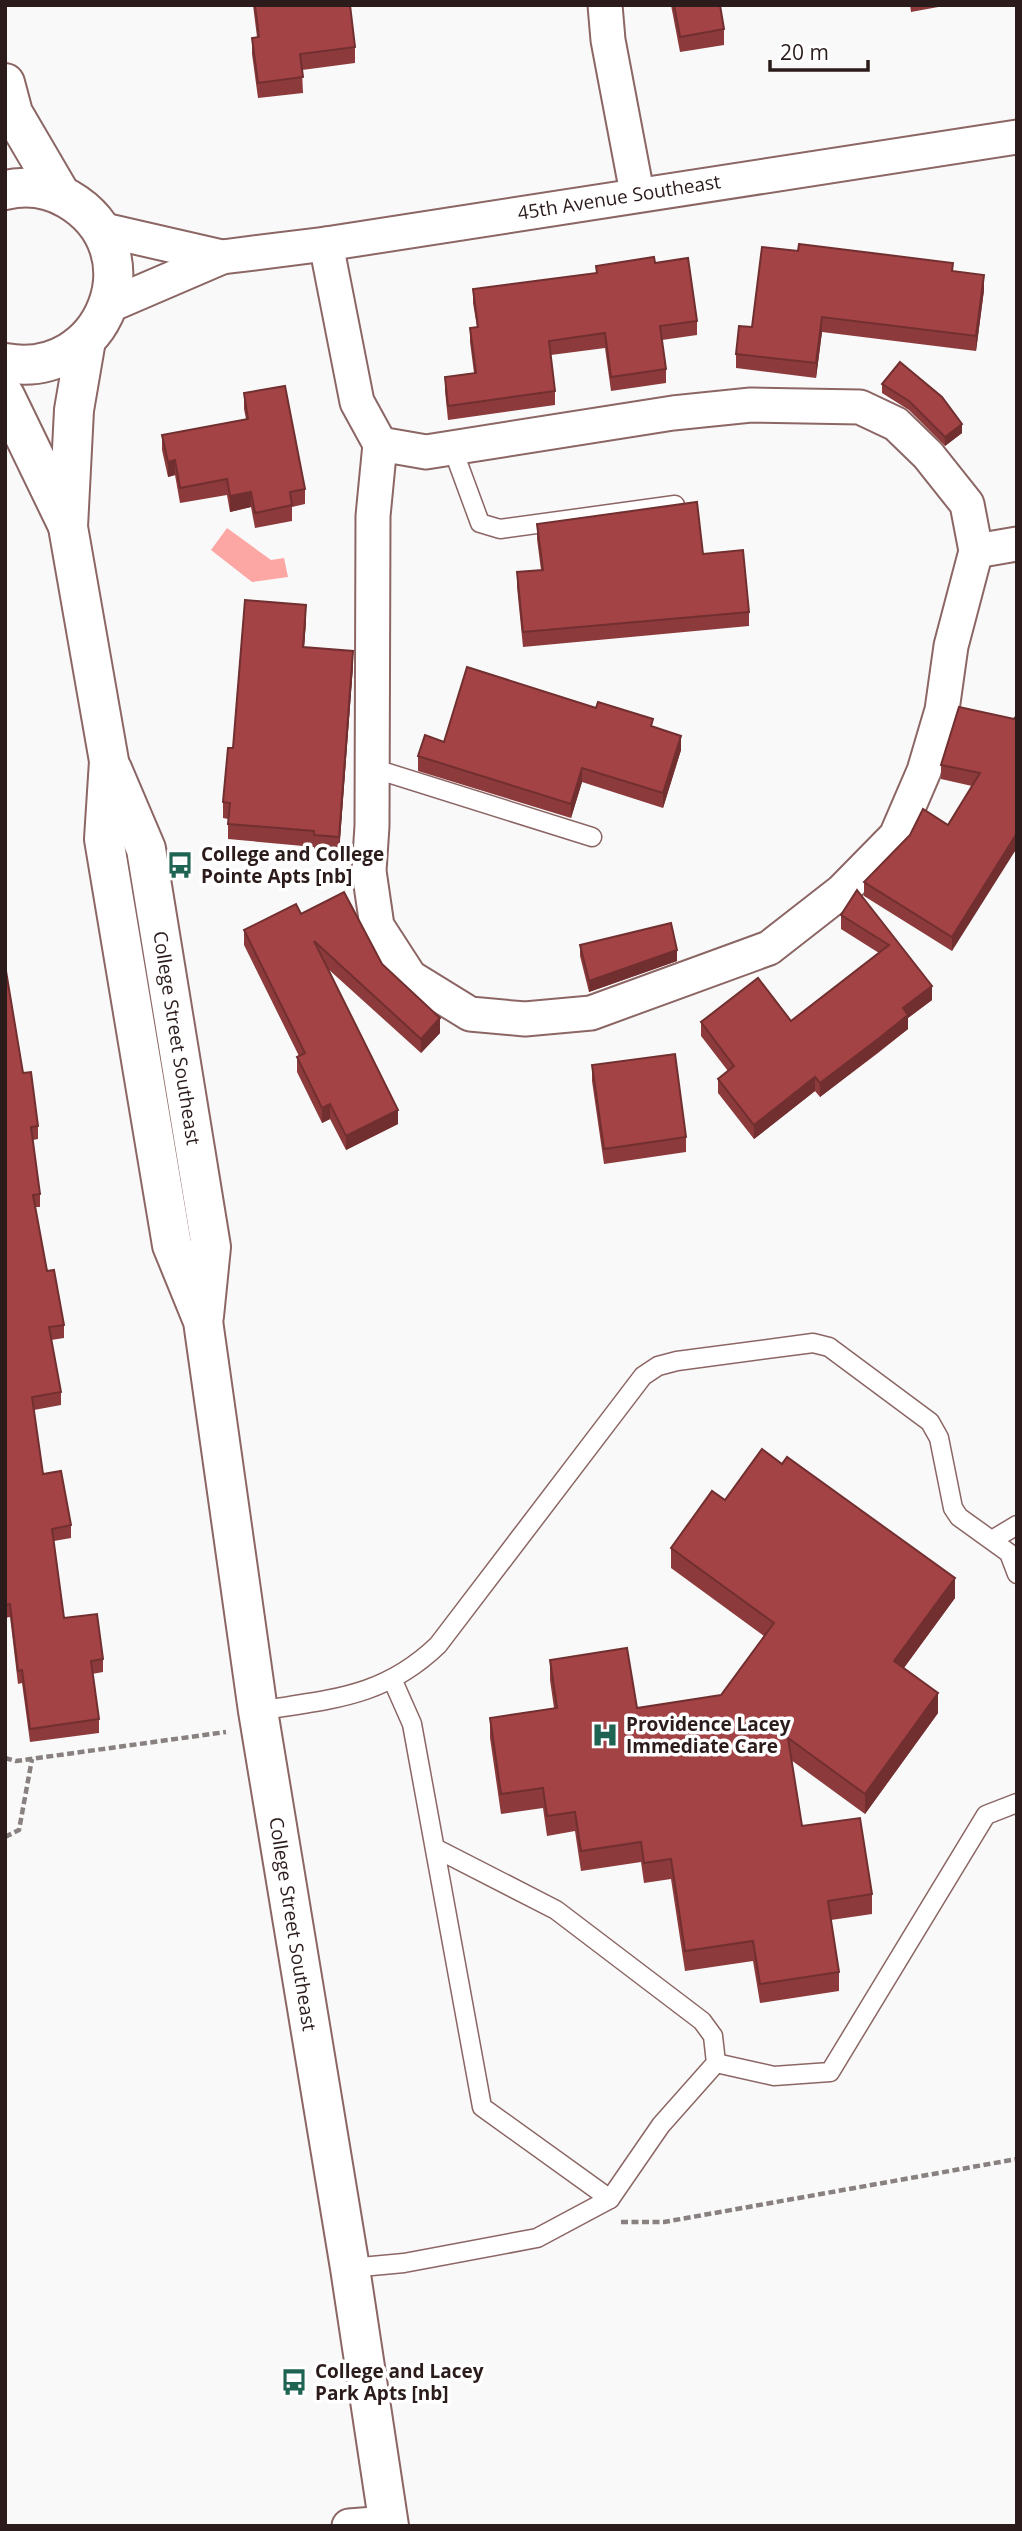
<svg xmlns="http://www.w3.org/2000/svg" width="1022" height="2531" font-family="'Open Sans',sans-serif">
<rect width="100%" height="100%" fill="#f9f9f9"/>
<path fill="#fca7a4" d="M227,528L271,560L284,558L288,577L252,582L211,550Z"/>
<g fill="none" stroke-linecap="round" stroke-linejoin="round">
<defs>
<g id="service">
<path d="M452,447L480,523L500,529L675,505"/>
<path d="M372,768L592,837"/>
<path d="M992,1540L1017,1525"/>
<path d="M393,1681L412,1724L482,2107L610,2199L661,2125L716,2063L713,2036L702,2021L556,1910L435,1848"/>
<path d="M258,1711C330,1699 383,1698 438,1645L643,1376L658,1366L677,1361L813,1343L829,1347L930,1422L939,1438L953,1508L959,1517L1009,1553L1017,1574"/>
<path d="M716,2063L774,2076L830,2072L986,1815L1017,1803"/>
<path d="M350,2268L404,2263L537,2238L610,2199"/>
</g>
<g id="minor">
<path d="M605,5L608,40L637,193"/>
<path d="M100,229L222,257"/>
<path d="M326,244L357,402L380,444L373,516L372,826L369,871L377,926L410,977L470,1014L525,1019L591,1013L769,948L842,891L896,836L924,771L942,710L951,646L976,551L967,504L928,455L896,424L860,407L751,405L673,413L426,452L380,444"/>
<path d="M108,306L222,257L326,244L1017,137"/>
<path d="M976,551L1017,544"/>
<path d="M349,2526L388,2523"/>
</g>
<g id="primary">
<path d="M5,83L13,113L61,195"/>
<path d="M5,190C26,185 49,188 68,199C156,250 105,381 5,363"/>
<path d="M86,340L74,410L68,527L109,761L104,839L172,1245L203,1321L258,1711L350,2268L389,2526"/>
<path d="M5,396L66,522"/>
<path d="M112,769L146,849L211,1247L204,1316"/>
</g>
</defs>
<use href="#service" stroke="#8b6664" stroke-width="21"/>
<use href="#minor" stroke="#8b6664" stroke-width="37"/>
<use href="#primary" stroke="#8b6664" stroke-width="42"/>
<g stroke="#898180" stroke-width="4.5" stroke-dasharray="7 3.5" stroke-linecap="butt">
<path d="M5,1758L16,1761L226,1732"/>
<path d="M5,1837L19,1830L32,1759"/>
<path d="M621,2222H664L1017,2159"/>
</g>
<use href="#service" stroke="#fff" stroke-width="18"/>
<use href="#minor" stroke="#fff" stroke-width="33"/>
<use href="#primary" stroke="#fff" stroke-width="38"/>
</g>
<g fill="#8c3a3b">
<path d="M253,5H350L355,47V63L302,70L303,93L258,98L252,54V38L257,37Z"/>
<path d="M671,5H720L724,29V45L680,52Z"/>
<path d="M910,5H949L911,12Z"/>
<path d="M655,263L697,321V335L662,340L666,369V383L611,391L605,348L551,355L555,391V405L448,420L445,391V377L474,373L470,342V328L477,327L473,303V289L596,273V266Z"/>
<path d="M953,271L984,290L976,351L822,332L816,378L736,368V354L752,327Z"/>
<path d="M882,384L962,433L945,446L909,410L882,393Z"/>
<path d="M244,393L305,489V504L292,507V521L255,528L251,507L230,512L227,495L180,503L175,475L168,477L162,450V435L246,419L244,409Z"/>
<path d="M537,524L703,554L749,612V626L523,647L517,587V572L541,570L537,539Z"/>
<path d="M306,621L304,647L353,666L339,853L314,851V847L228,839V819L223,818V802L233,748Z"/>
<path d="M1014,719L952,951L864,896V882L948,825L972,786L941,779V765Z"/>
<path d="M653,727L681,750L663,808L582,782L571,818L418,771V756Z"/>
<path d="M857,890L932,1000L908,1018V1029L878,1053L820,1097L815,1091L754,1139L718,1093V1079L728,1071L701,1036V1022L791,1021L879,953L841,929V915Z"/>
<path d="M301,914L382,964L440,1033L421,1053L327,968L398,1124L346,1150L330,1119L322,1123L297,1072V1057L299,1056L244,945V930Z"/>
<path d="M580,945L677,961L589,992L580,956Z"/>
<path d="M5,965L23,1073L38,1126V1139L33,1140L40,1194V1207H35L47,1271L64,1325V1338L51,1340L61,1392V1405L34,1410L43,1474L71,1525V1538L54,1541L64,1618L103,1659V1672L92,1674L99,1719V1733L30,1742L22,1683L18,1684L10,1617L5,1618Z"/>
<path d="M592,1065L686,1137V1152L604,1164L592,1081Z"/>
<path d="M725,1500L955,1598L904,1668L938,1713L865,1814L791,1760L802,1826L872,1894V1914L831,1920L839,1972V1991L760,2003L753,1961L685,1971L671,1879L644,1883L641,1862L581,1871L575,1831L547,1836L543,1808L501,1814L490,1738V1718L554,1708L550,1680V1660L637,1708L721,1695L764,1636L671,1568V1548Z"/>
</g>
<g fill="#722f30">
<path d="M984,275V290L976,351V336Z"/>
<path d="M822,317V332L816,378V363Z"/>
<path d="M962,424V433L945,446V437Z"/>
<path d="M175,460V475L168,477V462Z"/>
<path d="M251,492V507L230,512V496Z"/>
<path d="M306,605V621L303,662V647Z"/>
<path d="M353,651V666L339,853V837Z"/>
<path d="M681,736V750L663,808V793Z"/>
<path d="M582,768V782L571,818V804Z"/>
<path d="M1017,833V848L952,951V937Z"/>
<path d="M677,950V961L589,992V981Z"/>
<path d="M932,986V1000L908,1018V1029L820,1097V1083L903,1008Z"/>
<path d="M440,1018V1033L421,1053V1039Z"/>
<path d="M815,1077V1091L754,1139V1125Z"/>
<path d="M330,1104V1119L322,1123V1108Z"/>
<path d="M398,1110V1124L346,1150V1136Z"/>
<path d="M955,1578V1598L894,1681V1661Z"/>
<path d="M938,1693V1713L865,1814V1794Z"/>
</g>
<g fill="#a34345" stroke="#722f30" stroke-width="2">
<path d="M255,5H350L355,47L300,54L303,77L258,83L252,38L259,37Z"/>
<path d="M674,5H720L724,29L680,37Z"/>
<path d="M799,244L953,263L952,271L984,275L976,336L822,317L816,363L736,354L739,326L752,327L762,247L798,251Z"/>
<path d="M654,257L655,263L688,258L697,321L660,326L666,369L611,377L605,333L549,341L555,391L448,406L445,377L476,373L470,328L478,327L473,289L597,273L596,266Z"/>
<path d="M900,362L942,397L962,424L945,437L909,401L882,384Z"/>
<path d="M285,386L305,489L290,492L292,505L255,513L251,492L230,496L227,479L180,488L175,460L168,462L162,435L248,419L244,393Z"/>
<path d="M697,502L703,554L743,550L749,612L523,632L517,572L543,570L537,524Z"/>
<path d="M245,600L306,605L303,647L353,651L339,837L314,835V831L228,824L230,803L223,802L228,748H233Z"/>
<path d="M467,667L596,708L598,702L653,719L651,726L681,736L663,793L582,768L571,804L418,756L425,735L444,742Z"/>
<path d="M959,707L1014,719L1017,715V833L952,937L864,882L910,835L923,809L948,825L980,773L941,765Z"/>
<path d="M857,890L932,986L903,1008L908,1015L878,1039L820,1083L815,1077L754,1125L718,1079L734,1066L701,1022L758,978L791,1021L889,945L841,915Z"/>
<path d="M344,892L382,964L440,1018L421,1039L314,941L398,1110L346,1136L330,1104L322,1108L297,1057L305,1053L244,930L296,904L301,914Z"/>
<path d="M671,923L677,950L589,981L580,945Z"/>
<path d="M5,965L23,1073L31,1072L38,1126L31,1127L40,1194L33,1195L47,1271L54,1270L64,1325L49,1327L61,1392L32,1397L43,1474L61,1471L71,1525L52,1529L64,1618L97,1614L103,1659L91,1661L99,1719L30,1729L22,1670L18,1671L10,1604L5,1605Z"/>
<path d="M675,1054L686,1137L604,1149L592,1065Z"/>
<path d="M762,1449L782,1464L787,1457L955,1578L894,1661L938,1693L865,1794L788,1738L802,1826L860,1818L872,1894L828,1901L839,1972L760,1984L753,1941L685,1951L671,1859L644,1863L641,1842L581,1851L575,1812L547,1816L543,1788L501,1794L490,1718L557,1708L550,1660L627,1648L637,1708L721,1695L774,1623L671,1548L712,1491L725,1500Z"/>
</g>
<defs>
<symbol id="bus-bare" viewBox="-9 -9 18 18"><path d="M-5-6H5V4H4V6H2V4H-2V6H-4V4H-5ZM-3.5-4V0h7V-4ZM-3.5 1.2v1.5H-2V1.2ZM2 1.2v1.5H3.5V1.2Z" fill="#1f6353" stroke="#fff" stroke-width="2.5" paint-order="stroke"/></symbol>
<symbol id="hospital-bare" viewBox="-9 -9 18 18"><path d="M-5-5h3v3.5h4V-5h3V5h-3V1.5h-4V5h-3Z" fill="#1f6353" stroke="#fff" stroke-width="2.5" paint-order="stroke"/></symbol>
</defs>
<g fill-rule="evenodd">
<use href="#bus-bare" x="161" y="846" width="38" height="38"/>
<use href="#hospital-bare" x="586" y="1716" width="38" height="38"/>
<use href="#bus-bare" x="275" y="2363" width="38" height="38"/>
</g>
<g text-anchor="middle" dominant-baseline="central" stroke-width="7" stroke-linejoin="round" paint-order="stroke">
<g font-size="19" fill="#2b1c1b" stroke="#fff">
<text transform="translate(619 197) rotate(-9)">45th Avenue Southeast</text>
<text transform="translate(177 1038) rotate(81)">College Street Southeast</text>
<text transform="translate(293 1924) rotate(81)">College Street Southeast</text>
</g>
<g font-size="19" font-weight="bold" fill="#2b1c1b" stroke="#fff" text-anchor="start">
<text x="201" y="854">College and College<tspan x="201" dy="22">Pointe Apts [nb]</tspan></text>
<text x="626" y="1724">Providence Lacey<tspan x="626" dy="22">Immediate Care</tspan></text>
<text x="315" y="2371">College and Lacey<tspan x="315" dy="22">Park Apts [nb]</tspan></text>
</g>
</g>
<rect width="1022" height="2531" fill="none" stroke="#2b1c1b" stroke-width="14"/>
<path d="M770 60v10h98v-10" fill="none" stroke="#2b1c1b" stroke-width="3.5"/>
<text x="780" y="60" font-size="21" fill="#2b1c1b" stroke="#ffffff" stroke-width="5" paint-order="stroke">20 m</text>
</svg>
